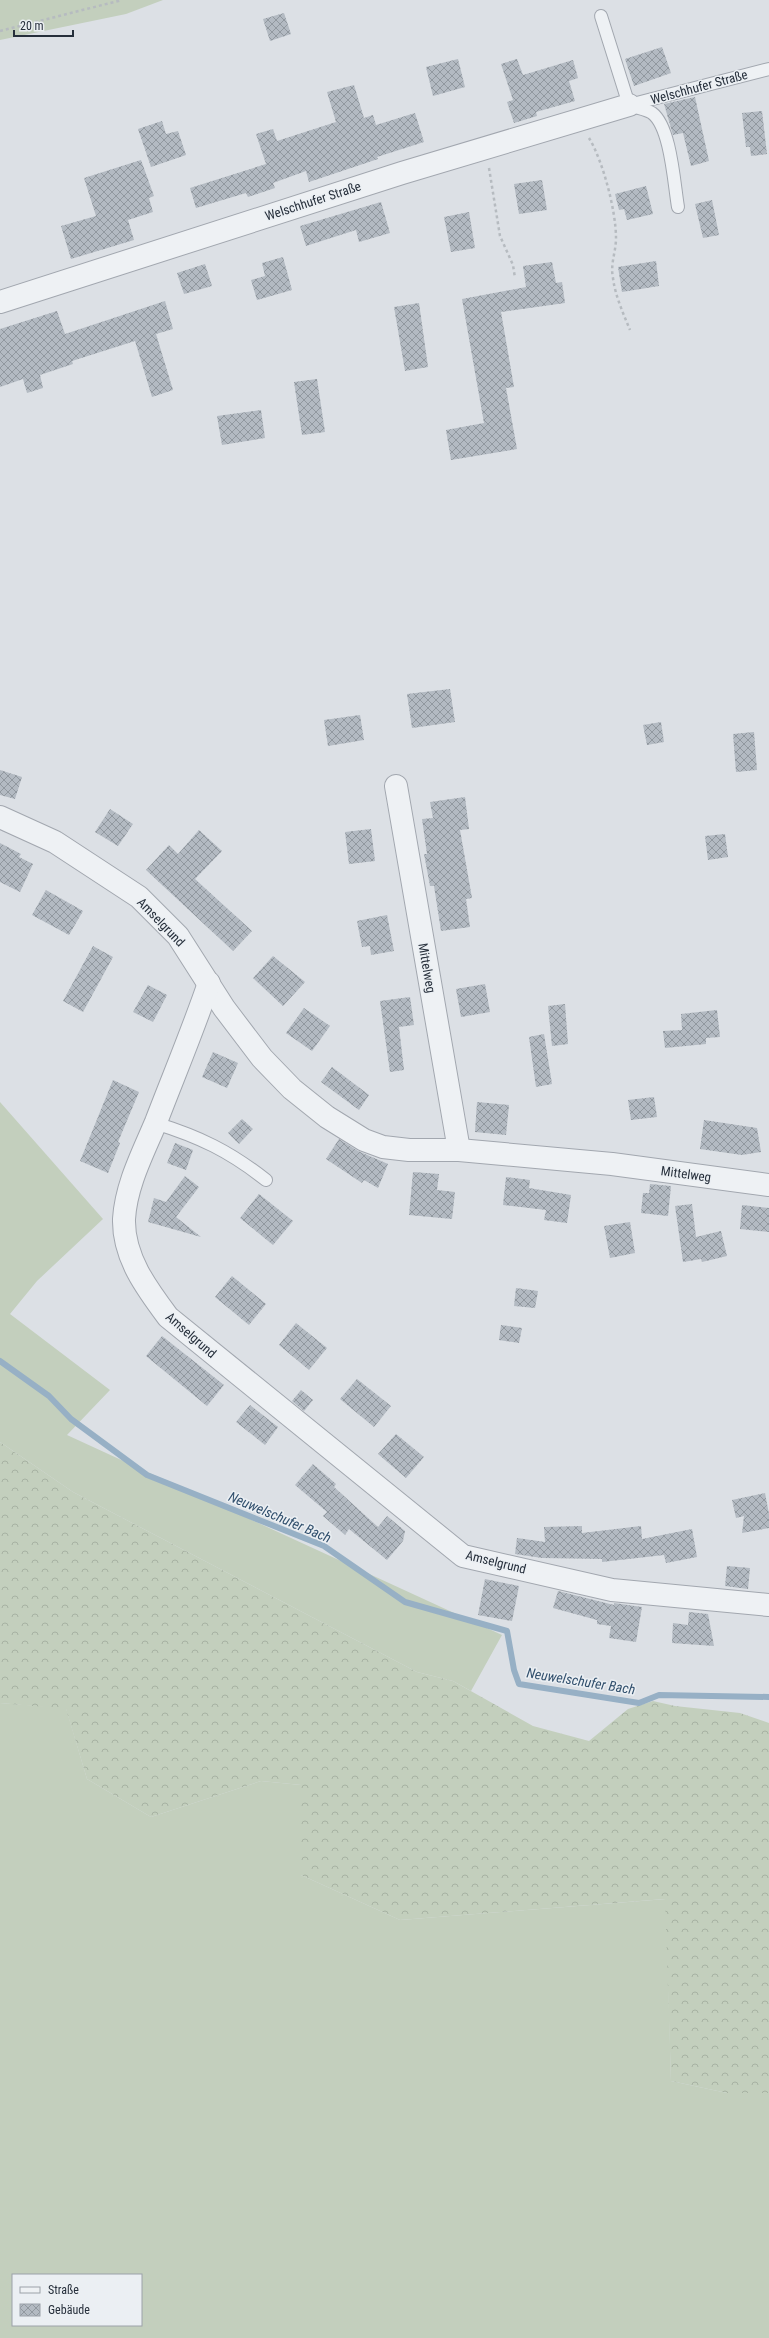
<svg xmlns="http://www.w3.org/2000/svg" width="769" height="2338" font-family="'Roboto Condensed',sans-serif">
<defs>
<pattern id="forest-crowns" width="20" height="18" patternUnits="userSpaceOnUse"><rect width="20" height="18" fill="#c3cfbd"/><path d="M2 6a3 3 0 1 1 6 0M12 15a3 3 0 1 1 6 0" fill="none" stroke="#a7b2a3"/></pattern>
<pattern id="building-cross-hatch" width="8" height="8" patternUnits="userSpaceOnUse"><rect width="8" height="8" fill="#b3bac2"/><path d="M0 0l8 8M0 8l8-8" fill="none" stroke="#91989f"/></pattern>
</defs>
<rect width="100%" height="100%" fill="#dce0e5"/>
<g fill="#c3cfbd" fill-rule="evenodd">
<path d="M0,0H163L126,14L0,40Z"/>
<path d="M0,1102L103,1219L37,1281L10,1314L110,1390L67,1435L502,1635L471,1691L453,1681L417,1672L73,1492L0,1442Z"/>
<path d="M0,1703L66,1708L87,1779L151,1817L261,1781L301,1785V1875L400,1920L666,1899L671,2081L727,2093H769V2338H0ZM13,2275H141V2325H13Z"/>
</g>
<path fill="url(#forest-crowns)" d="M0,1442L73,1492L417,1672L453,1681L533,1726L589,1741L628,1709L653,1701L675,1706L740,1713L769,1723V2093H727L671,2081L665,1899L400,1920L301,1875V1785L261,1781L151,1817L87,1779L66,1709L0,1703Z"/>
<g fill="none" stroke-linecap="round" stroke-linejoin="round">
<path stroke="#97b0c5" stroke-width="6" d="M0,1361L49,1396L71,1419L147,1475L324,1546L405,1602L507,1631L514,1670L519,1684L639,1703L659,1695L769,1697"/>
</g>
<g fill="url(#building-cross-hatch)">
<path d="M284,13L291,34L270,41L263,19Z"/>
<path d="M662,47L671,73L634,86L625,59Z"/>
<path d="M458,59L465,87L433,96L426,67Z"/>
<path d="M517,59L523,75L573,60L578,78L569,81L575,101L536,112L537,116L514,123L507,102L513,100L501,64Z"/>
<path d="M354,85L364,118L373,115L376,125L415,113L424,142L377,157L378,159L309,182L306,171L273,183L275,188L248,197L246,193L196,208L190,188L266,164L256,134L273,129L277,141L336,122L327,92Z"/>
<path d="M695,97L709,161L691,166L683,133L673,135L664,104Z"/>
<path d="M762,111L767,154L751,156L750,147H746L742,113Z"/>
<path d="M162,121L166,134L178,131L186,155L151,167L138,129Z"/>
<path d="M141,160L154,196L149,198L153,212L128,220L134,240L71,259L61,226L96,216L84,178Z"/>
<path d="M542,180L547,210L519,214L514,184Z"/>
<path d="M646,186L653,214L627,220L624,209L619,210L615,194Z"/>
<path d="M712,200L719,235L703,238L695,204Z"/>
<path d="M381,202L390,233L359,242L356,230L306,246L300,226Z"/>
<path d="M469,212L475,248L451,252L444,217Z"/>
<path d="M283,257L292,290L257,300L251,280L265,276L262,263Z"/>
<path d="M656,261L659,286L622,292L618,267Z"/>
<path d="M552,262L556,283L562,282L565,303L501,312L514,387L506,388L517,449L451,460L446,430L484,423L462,299L526,287L523,266Z"/>
<path d="M205,264L212,286L184,294L177,273Z"/>
<path d="M165,301L173,329L156,334L173,390L152,397L135,341L72,361L73,364L40,375L43,388L27,393L23,379L0,387V329L57,311L65,334Z"/>
<path d="M419,303L428,367L405,371L394,307Z"/>
<path d="M317,379L325,432L302,435L294,382Z"/>
<path d="M261,410L265,438L222,445L217,416Z"/>
<path d="M450,689L455,722L412,728L407,694Z"/>
<path d="M360,715L364,740L328,746L324,720Z"/>
<path d="M661,722L664,742L647,745L643,725Z"/>
<path d="M754,732L757,770L736,772L733,734Z"/>
<path d="M0,770L22,777L15,799L0,795Z"/>
<path d="M465,797L469,829L460,830L472,898L466,899L470,927L441,931L434,886H430L424,854H427L422,819L433,818L430,802Z"/>
<path d="M110,809L133,824L118,846L95,832Z"/>
<path d="M371,829L375,861L349,864L345,832Z"/>
<path d="M199,830L222,851L195,879L252,931L233,951L146,870L169,845L178,854Z"/>
<path d="M725,834L728,857L708,860L705,836Z"/>
<path d="M0,843L21,854L19,857L33,864L20,892L0,882Z"/>
<path d="M46,890L83,911L69,935L32,915Z"/>
<path d="M387,915L394,951L371,955L370,946L362,947L357,921Z"/>
<path d="M93,946L113,957L83,1012L63,1001Z"/>
<path d="M273,956L305,982L283,1006L253,978Z"/>
<path d="M485,984L490,1012L461,1017L456,989Z"/>
<path d="M148,985L167,995L153,1022L133,1012Z"/>
<path d="M410,997L414,1025L399,1027L404,1070L390,1072L380,1001Z"/>
<path d="M565,1004L568,1044L552,1046L548,1006Z"/>
<path d="M304,1008L330,1026L312,1051L286,1033Z"/>
<path d="M717,1010L720,1037L706,1038V1044L665,1048L663,1031L682,1030L681,1014Z"/>
<path d="M544,1034L552,1084L536,1087L529,1037Z"/>
<path d="M213,1052L238,1063L227,1088L202,1077Z"/>
<path d="M332,1067L369,1095L359,1110L321,1082Z"/>
<path d="M113,1080L139,1092L118,1142L120,1143L108,1173L80,1161Z"/>
<path d="M654,1097L657,1117L631,1120L628,1100Z"/>
<path d="M477,1102L509,1105L506,1135L475,1132Z"/>
<path d="M242,1119L253,1129L239,1144L228,1133Z"/>
<path d="M704,1120L757,1128L761,1152L742,1155L700,1149Z"/>
<path d="M339,1139L358,1151L388,1164L378,1188L364,1180L362,1183L326,1159Z"/>
<path d="M175,1143L193,1150L186,1170L167,1163Z"/>
<path d="M413,1172L439,1174L437,1190L455,1192L452,1219L409,1215Z"/>
<path d="M185,1176L199,1187L176,1217L201,1237L148,1222L154,1198L166,1202Z"/>
<path d="M506,1177L530,1180L529,1188L571,1195L567,1223L544,1220L546,1210L503,1205Z"/>
<path d="M650,1184L671,1186L668,1216L641,1213L643,1193H649Z"/>
<path d="M259,1194L293,1221L273,1245L240,1218Z"/>
<path d="M692,1204L696,1237L721,1231L727,1256L702,1262L701,1259L683,1262L675,1206Z"/>
<path d="M742,1205L769,1208V1232L740,1229Z"/>
<path d="M630,1222L635,1253L610,1258L604,1226Z"/>
<path d="M232,1276L266,1304L249,1325L215,1297Z"/>
<path d="M516,1288L538,1291L535,1308L514,1306Z"/>
<path d="M296,1323L327,1348L309,1370L279,1345Z"/>
<path d="M501,1325L522,1328L519,1343L499,1340Z"/>
<path d="M162,1336L224,1385L207,1406L146,1356Z"/>
<path d="M357,1379L391,1406L374,1427L340,1399Z"/>
<path d="M301,1390L313,1400L304,1411L292,1401Z"/>
<path d="M250,1405L278,1427L265,1445L236,1422Z"/>
<path d="M396,1434L424,1457L406,1478L378,1454Z"/>
<path d="M313,1464L336,1484L334,1487L378,1527L387,1516L405,1531L403,1541L387,1560L349,1529L345,1535L323,1516L327,1512L295,1485Z"/>
<path d="M765,1493L769,1514V1528L742,1533L744,1516L736,1518L732,1500Z"/>
<path d="M582,1526V1533L641,1526L642,1539L692,1529L697,1557L666,1563L664,1555L602,1562V1559L542,1558L515,1554L517,1538L545,1542L544,1527Z"/>
<path d="M727,1566L750,1568L748,1589L725,1586Z"/>
<path d="M485,1579L519,1586L512,1621L478,1615Z"/>
<path d="M558,1591L614,1605V1603L642,1607L636,1642L609,1638L611,1626L597,1624V1620L553,1608Z"/>
<path d="M689,1612L708,1614L714,1646L672,1643L673,1623L688,1625Z"/>
</g>
<g fill="none" stroke-linecap="round" stroke-linejoin="round">
<defs>
<g id="lane">
<path d="M601,16L629,105"/>
<path d="M629,105L769,69"/>
<path d="M629,105C636,108 646,109 652,113C671,127 674,184 678,207"/>
<path d="M155,1123C200,1137 229,1151 266,1180"/>
</g>
<g id="street">
<path d="M0,302L402,173L629,105"/>
<path d="M396,786L459,1150"/>
<path d="M0,817L55,842L139,897L178,936L224,1008L262,1058L292,1089L327,1117L364,1140L383,1147L409,1150H459L612,1164L769,1185"/>
<path d="M209,983C193,1030 174,1075 156,1122C143,1153 126,1185 124,1219C123,1257 147,1289 168,1317L463,1556L612,1590L769,1605"/>
</g>
</defs>
<use href="#lane" stroke="#a2a7af" stroke-width="14"/>
<use href="#street" stroke="#a2a7af" stroke-width="24"/>
<g stroke="#b6bbc0" stroke-width="2.5" stroke-dasharray="3 3" stroke-linecap="butt">
<path d="M0,31L122,0"/>
<path d="M589,138C603,161 616,211 616,238C616,252 610,264 613,278C615,295 623,313 630,330"/>
<path d="M489,168L500,236L513,265L515,278"/>
</g>
<use href="#lane" stroke="#eef1f4" stroke-width="12"/>
<use href="#street" stroke="#eef1f4" stroke-width="22"/>
</g>
<g text-anchor="middle" dominant-baseline="central" stroke-width="3" stroke-linejoin="round" paint-order="stroke">
<g font-size="13" fill="#262f3b" stroke="#ebeff3">
<text transform="translate(699 87) rotate(-15)">Welschhufer Straße</text>
<text transform="translate(313 201) rotate(-18)">Welschhufer Straße</text>
<text transform="translate(161 922) rotate(46)">Amselgrund</text>
<text transform="translate(427 968) rotate(80)">Mittelweg</text>
<text transform="translate(686 1174) rotate(8)">Mittelweg</text>
<text transform="translate(191 1335) rotate(41)">Amselgrund</text>
<text transform="translate(496 1562) rotate(14)">Amselgrund</text>
</g>
<g font-size="14" font-style="italic" fill="#32506d" stroke="#ebeff3">
<text transform="translate(280 1517) rotate(23)">Neuwelschufer Bach</text>
<text transform="translate(581 1681) rotate(9)">Neuwelschufer Bach</text>
</g>
</g>
<rect x="12" y="2274" width="130" height="52" fill="#ebeff3" stroke="#9ca2a9"/>
<rect x="20" y="2287" width="20" height="6" fill="#eef1f4" stroke="#9ca2a9"/>
<text x="48" y="2294" font-size="12" fill="#262f3b">Straße</text>
<rect x="20" y="2304" width="20" height="12" fill="url(#building-cross-hatch)" stroke="#9ca2a9"/>
<text x="48" y="2314" font-size="12" fill="#262f3b">Gebäude</text>
<path d="M14 30v6h59v-6" fill="none" stroke="#262f3b" stroke-width="2"/>
<text x="20" y="30" font-size="12" fill="#262f3b" stroke="#ebeff3" stroke-width="3" paint-order="stroke">20 m</text>
</svg>
